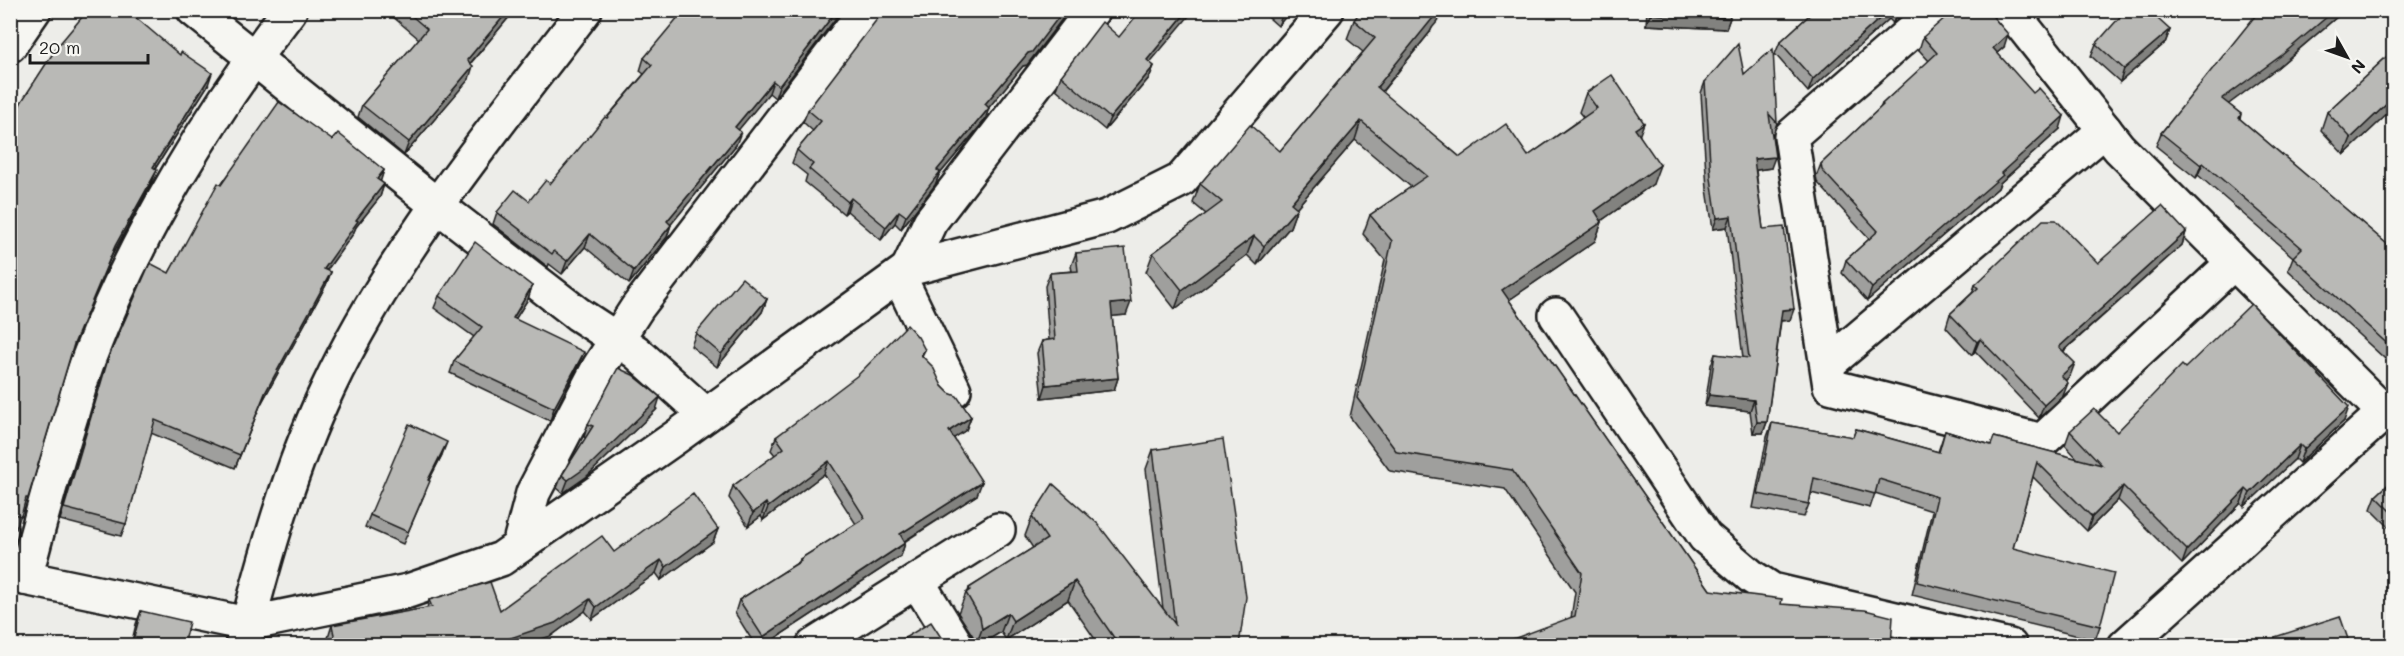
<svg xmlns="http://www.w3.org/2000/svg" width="2404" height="656" font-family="Mali,sans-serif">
<rect width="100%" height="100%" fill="#edede9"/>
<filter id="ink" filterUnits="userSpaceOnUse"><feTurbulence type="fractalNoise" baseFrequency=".0167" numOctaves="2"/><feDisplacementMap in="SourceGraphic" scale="12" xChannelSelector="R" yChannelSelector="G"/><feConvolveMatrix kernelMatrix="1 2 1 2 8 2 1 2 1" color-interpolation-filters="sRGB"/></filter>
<g filter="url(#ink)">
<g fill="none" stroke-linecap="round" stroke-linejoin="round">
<defs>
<g id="minor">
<path d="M194,10L438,206L578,314L636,352L706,415"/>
<path d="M1936,10L1791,136L1830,386L2042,441L2233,263"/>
<path d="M2010,10L2119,148L2384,412"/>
<path d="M10,45L34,10"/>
<path d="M908,269L930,222L1093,10"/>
<path d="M899,276L954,390"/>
<path d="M1556,315L1705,537L1752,577L1772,590L2010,646"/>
<path d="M1828,364L2105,130"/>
<path d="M519,546L533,493L599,367L637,308L866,10"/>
<path d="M10,575L247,624L408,591L501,559L676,437L908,269L1107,217L1181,180L1327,10"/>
<path d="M25,578C39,524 54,470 71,416C77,396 82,375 90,355C135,237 212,110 290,10"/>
<path d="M917,581L957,646"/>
<path d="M813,646L998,530"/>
<path d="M2125,646L2394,404"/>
</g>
<path id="tertiary" d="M242,646C265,558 289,470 328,388C393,250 493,131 585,10"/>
</defs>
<use href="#minor" stroke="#1c1c1c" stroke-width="38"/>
<use href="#tertiary" stroke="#1c1c1c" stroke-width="38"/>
<use href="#minor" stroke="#f6f6f2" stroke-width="33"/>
<use href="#tertiary" stroke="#f6f6f2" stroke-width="33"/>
</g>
<g fill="#9f9f9d" stroke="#1c1c1c" stroke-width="1.5">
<path d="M247,10H255L252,14Z"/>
<path d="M385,10H515L471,63L469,79L404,155L358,117L362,105L419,39Z"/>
<path d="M842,10L775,98L769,93L738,130L736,145L671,224L667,237L629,284L585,247L562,274L549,264L548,267L493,224L497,212L529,201L550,184L644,74L640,71L644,58Z"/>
<path d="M1260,10H1291L1278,26Z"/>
<path d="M1647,10H1728L1730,18L1726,29L1646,25Z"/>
<path d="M1815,10H1907L1893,23L1889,19L1808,92L1775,54L1780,42Z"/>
<path d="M2262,10H2345L2277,68L2228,104L2241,114L2240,119L2394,250V367L2288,270L2293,257L2198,175L2196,178L2156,146L2161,133Z"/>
<path d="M1354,20L1432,28L1430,32L1382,92L1460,157L1528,156L1583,117L1579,112L1586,93L1640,136L1653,184L1601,221L1602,222L1595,241L1509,300L1710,590L1571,618L1575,592L1505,489L1390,471L1350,417L1385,260L1363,234L1370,215L1411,187L1355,140L1297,207L1290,227L1257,265L1247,255L1175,309L1146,272L1153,253L1206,214L1193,203L1200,184L1280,151L1363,52L1347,39Z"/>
<path d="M2170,30L2165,43L2120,82L2091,56L2096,44Z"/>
<path d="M1923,37L2004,47L1997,53L2060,129L2000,183L1998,188L1867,301L1842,273L1846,260L1869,239L1817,182L1816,177L1821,164L1880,108L1882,104L1929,61L1919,50Z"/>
<path d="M2394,50V108L2344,155L2321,130L2327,112Z"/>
<path d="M1150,63L1154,66L1149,78L1105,130L1056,89L1061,76Z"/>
<path d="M1027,65L1023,66L989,107L985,120L939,175L935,185L901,229L895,223L881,240L847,211L844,214L805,182L807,175L792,163L797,150L813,131L803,122L808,110Z"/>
<path d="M1744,74L1777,123L1773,134L1772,133L1771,168L1756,170L1763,229L1790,320L1781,321L1767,422L1763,433H1753L1750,411L1705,406L1711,365L1715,354L1743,358L1727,227L1713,229L1707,189L1701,93L1705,82Z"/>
<path d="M208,85L155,169L152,182L110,259L72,349L28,498L24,511H22L16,529L10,527V124Z"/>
<path d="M332,140L384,170L380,181L384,184L380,197L356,227L353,234L327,270L331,272L326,285L260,406L235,468L151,433L126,524L121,536L60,520L105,369L109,356L169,273L221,185Z"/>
<path d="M2186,232L2182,245L2064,351L2070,376L2065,381L2063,396L2039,418L1975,351L1972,355L1946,327L1950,314L1972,293L1975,285L2098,263Z"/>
<path d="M1076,253L1126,315L1112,316L1118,378L1114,390L1042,398L1037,353L1042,341L1049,340L1045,286L1050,273L1072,271L1071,266Z"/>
<path d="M532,286L528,299L515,319L579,364L550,421L450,373L454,361L474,337L434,308L439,296Z"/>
<path d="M767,299L762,312L717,367L691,346L696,333Z"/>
<path d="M925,350L922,356L942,386L971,417L966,430L954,438L977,495L904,542L905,543L901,556L765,645H755L735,613L739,600L799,562L800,559L856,524L824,474L763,520L761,516L748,526L729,498L733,486L775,455L771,450L776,437Z"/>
<path d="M2185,368L2344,421L2299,463L2295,459L2244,507L2241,503L2182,564L2118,500L2087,531L2033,477L2013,548L2100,626L2095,640L1912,595L1932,511L1875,493L1870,508L1811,493L1809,504L1804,517L1753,508L1767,437L1772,423L1853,437L1856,429L1938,452L1945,431L1991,445L1994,437L2078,459L2065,445L2070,431L2117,432Z"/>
<path d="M656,410L586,477L563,493L557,488L562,475L586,438L584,437L588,424Z"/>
<path d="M1153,450L1239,645H1099L1068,600L1006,640L1001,632L980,645H974L973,636L958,613L966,593L968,592L969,588L1033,548L1025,536L1032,517L1163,609L1146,469Z"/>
<path d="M442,455L429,480L425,493L403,544L365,527L370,515Z"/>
<path d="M2394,479V532L2371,509L2376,496Z"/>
<path d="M718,529L713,542L661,580L656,573L592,619L585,611L551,636L522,645H329L328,638L332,625L427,608L429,600L500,610L614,552Z"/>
<path d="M141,611L183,645H131L136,624Z"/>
<path d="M2275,637L2350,645H2272Z"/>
</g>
<g fill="#82827f" stroke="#1c1c1c" stroke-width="1.5">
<path d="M509,10H515L462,73L467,60Z"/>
<path d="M837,10H842L775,98L779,86Z"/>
<path d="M1064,10H1069L1027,65L1023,66L981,117L985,104Z"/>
<path d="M1188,10H1194L1142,72L1147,60Z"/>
<path d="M1285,10H1291L1278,26L1283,13Z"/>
<path d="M1437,10H1447L1432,28L1430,32L1370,106L1377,87Z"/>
<path d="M1889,10H1892L1889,19L1808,92L1813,79Z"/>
<path d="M1897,10H1907L1893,23Z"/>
<path d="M2335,10H2345L2277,68L2218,112L2222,99Z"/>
<path d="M1650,14L1730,18L1726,29L1646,25Z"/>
<path d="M2170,30L2165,43L2120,82L2124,69Z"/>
<path d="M2008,34L2004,47L1988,61L1993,48Z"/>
<path d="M473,66L469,79L404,155L409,142Z"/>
<path d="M1154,66L1149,78L1105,130L1110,118Z"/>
<path d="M212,73L208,85L148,180L153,167Z"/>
<path d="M773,81L769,93L730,140L735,127Z"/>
<path d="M2394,97V108L2344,155L2351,138Z"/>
<path d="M989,108L985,120L939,175L935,185L901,229L906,216L937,170Z"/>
<path d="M2064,116L2060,129L2000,183L1998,188L1867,301L1872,288Z"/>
<path d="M1361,121L1355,140L1284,222L1291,203Z"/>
<path d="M1644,123L1637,142L1635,129Z"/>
<path d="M741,132L736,145L663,234L667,221Z"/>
<path d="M1775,157L1771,168L1750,171L1754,159Z"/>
<path d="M2203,163L2198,175L2196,178L2201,165Z"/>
<path d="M1660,165L1653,184L1588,230L1595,211Z"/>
<path d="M157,170L152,182L110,259L69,356L115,246Z"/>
<path d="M384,170L380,183L377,179Z"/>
<path d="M384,184L380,197L356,227L353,234L319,281L324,269L356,220Z"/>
<path d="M851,198L847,211L844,214L848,202Z"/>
<path d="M1297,208L1290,227L1257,265L1264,246Z"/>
<path d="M899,211L895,223L881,240L886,227Z"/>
<path d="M1731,216L1727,227L1713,229L1717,218Z"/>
<path d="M1602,222L1595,241L1496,309L1502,290Z"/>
<path d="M671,225L667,237L629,284L634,271Z"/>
<path d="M2186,232L2182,245L2054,359L2059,347Z"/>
<path d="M590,234L585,247L562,274L567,261Z"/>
<path d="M1254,236L1247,255L1175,309L1182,290Z"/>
<path d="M331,272L326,285L260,406L235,468L265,393Z"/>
<path d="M532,286L528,299L508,331L513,318Z"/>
<path d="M767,299L762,312L717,367L721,354Z"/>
<path d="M1131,302L1126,315L1106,317L1111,304Z"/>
<path d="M1794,309L1790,320L1778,321L1782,310Z"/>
<path d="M1980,339L1975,351L1972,355L1977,342Z"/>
<path d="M584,352L579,364L550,421L554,408Z"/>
<path d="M2075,363L2070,376L2056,389L2061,376Z"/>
<path d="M1118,378L1114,390L1042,398L1046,385Z"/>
<path d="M2068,383L2063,396L2039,418L2044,405Z"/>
<path d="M1709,395L1754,400L1750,411L1705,406Z"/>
<path d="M660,397L656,410L586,477L563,493L568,480Z"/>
<path d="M2349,407L2344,421L2299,463L2304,449Z"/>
<path d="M971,417L966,430L945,444L949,431Z"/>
<path d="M1757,422H1767L1763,433H1753Z"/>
<path d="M447,442L442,455L423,492L428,480Z"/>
<path d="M2300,445L2295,459L2244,507L2250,493Z"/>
<path d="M829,461L824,474L763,520L768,507Z"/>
<path d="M982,482L977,495L895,547L900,534Z"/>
<path d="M2123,486L2118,500L2087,531L2092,517Z"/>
<path d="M2246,489L2241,503L2182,564L2187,550Z"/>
<path d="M766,503L761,516L748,526L753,513Z"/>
<path d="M718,529L713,542L661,580L666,567Z"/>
<path d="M905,543L901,556L765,645H760L763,637Z"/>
<path d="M661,560L656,573L592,619L596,607Z"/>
<path d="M1075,581L1068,600L1006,640L1013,621Z"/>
<path d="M590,599L585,611L551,636L522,645H490Z"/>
<path d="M1008,613L1001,632L980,645H976L982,629Z"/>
</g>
<g fill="#b9b9b6" stroke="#1c1c1c" stroke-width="1.5">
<path d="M88,10H127L180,55L181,52L212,73L153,167L157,170L115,246L74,344L28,498H26L21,516L10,513V124L22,101L57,47Z"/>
<path d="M405,10H509L467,60L473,66L409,142L362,105L427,29Z"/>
<path d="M684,10H837L779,86L773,81L735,127L741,132L667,221L671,225L634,271L590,234L567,261L554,251L552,254L497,212L515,190L529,201L546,180L550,184L605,117L607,118L652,65L644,58Z"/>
<path d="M884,10H1064L1032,52L1028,53L985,104L989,108L937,170L940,172L906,216L899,211L886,227L851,198L848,202L809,169L813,164L797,150L821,121L808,110Z"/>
<path d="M1141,10H1188L1147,60L1154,66L1110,118L1061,76L1102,22L1119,37Z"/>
<path d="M1361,10H1437L1436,12L1437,13L1377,87L1460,157L1506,124L1528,156L1597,108L1586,93L1612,75L1644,123L1635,129L1660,165L1595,211L1602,222L1502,290L1710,590L1782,599L1781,604L1865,610L1893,617L1891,645H1497L1575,616L1582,573L1512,470L1397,452L1357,398L1392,241L1370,215L1427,176L1361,121L1291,203L1297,208L1264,246L1254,236L1182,290L1153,253L1222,202L1200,184L1250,125L1280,151L1375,38L1354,20Z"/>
<path d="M1650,10H1728L1730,18L1650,14Z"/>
<path d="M1815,10H1889L1813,79L1780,42Z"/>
<path d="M1954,10H1987L2008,34L1993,48L2033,93L2039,88L2064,116L2001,173L2003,175L1872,288L1846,260L1878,231L1822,170L1821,164L1883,105L1882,104L1937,53L1923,37Z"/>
<path d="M2126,10H2148L2170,30L2124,69L2096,44Z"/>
<path d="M2262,10H2335L2282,55L2222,99L2241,114L2239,118L2394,250V269L2391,272L2394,274V350L2293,257L2302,248L2203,163L2201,165L2161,133L2255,16Z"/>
<path d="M1738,44L1744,74L1773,49L1777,123L1769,114L1775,157L1754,159L1763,229L1784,227L1794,309L1782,310L1767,422H1757L1754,400L1709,395L1715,354L1749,358L1731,216L1717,218L1711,178L1705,82Z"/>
<path d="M2394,50V97L2351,138L2327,112Z"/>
<path d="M279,102L332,140L338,133L384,170L377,179L384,184L356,220L358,221L324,269L331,272L265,393L240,455L155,420L126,524L64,508L109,356L150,263L169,273L218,183L221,185Z"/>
<path d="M2162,206L2186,232L2059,347L2075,363L2061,376L2068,383L2044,405L1980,339L1977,342L1950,314L1978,288L1975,285L2043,220H2056L2098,263Z"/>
<path d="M475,242L532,286L513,318L584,352L554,408L454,361L482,327L439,296Z"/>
<path d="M1125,248L1131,302L1111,304L1118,378L1046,385L1042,341L1055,339L1050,273L1078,271L1076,253Z"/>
<path d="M742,278L767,299L721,354L696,333Z"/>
<path d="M2251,304L2349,407L2304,449L2300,445L2250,493L2246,489L2187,550L2123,486L2092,517L2037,462L2013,548L2114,573L2100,626L1917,582L1937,497L1879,479L1875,494L1814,478L1809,504L1758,494L1772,423L1853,437L1856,429L1939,452L1945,431L1991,445L1994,437L2102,465L2070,431L2094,409L2117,432L2182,365L2185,368Z"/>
<path d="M907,325L918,337L925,350L921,355L933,367L942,386L949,393L957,396L971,417L949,431L982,482L900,534L905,543L763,637L739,600L801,561L800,559L865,518L829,461L768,507L766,503L753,513L733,486L784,448L776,437L858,375Z"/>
<path d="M618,368L633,375L660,397L591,464L568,480L562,475L593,426L588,424Z"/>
<path d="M409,424L447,442L428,480L430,481L408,532L370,515Z"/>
<path d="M1223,439L1246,597L1239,645H1119L1075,581L1013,621L1008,613L982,629L980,617L966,593L970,590L969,588L1047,539L1032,517L1053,484L1098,524L1175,624L1153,450Z"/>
<path d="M2394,479V514L2376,496Z"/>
<path d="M693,494L718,529L666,567L661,560L596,607L590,599L555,623L490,645H336L332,625L432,607L429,600L490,582L500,610L602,536L614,552Z"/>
<path d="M141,611L189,622L183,645H132Z"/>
<path d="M2340,616L2350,645H2278L2275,637Z"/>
<path d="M931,622L946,645H893Z"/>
</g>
</g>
<rect width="2404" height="656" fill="none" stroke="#f6f6f2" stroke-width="36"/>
<rect x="18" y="18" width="2368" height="620" fill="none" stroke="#1c1c1c" stroke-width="2" filter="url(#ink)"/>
<g transform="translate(2347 57) rotate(130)" stroke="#f6f6f2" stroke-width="4.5" paint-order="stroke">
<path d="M0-4.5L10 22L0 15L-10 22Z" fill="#1c1c1c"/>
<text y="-9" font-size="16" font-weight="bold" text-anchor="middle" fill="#1c1c1c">N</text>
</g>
<path d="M30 54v9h118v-9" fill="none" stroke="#1c1c1c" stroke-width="3"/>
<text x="39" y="54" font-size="18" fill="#1c1c1c" stroke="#f6f6f2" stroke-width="4.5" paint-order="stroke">20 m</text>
</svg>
